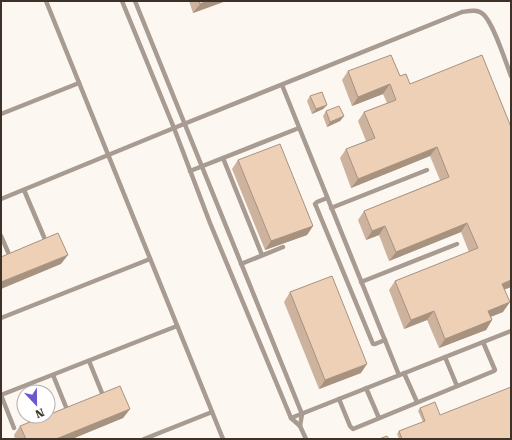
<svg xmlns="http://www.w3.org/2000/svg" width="512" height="440" font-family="'Roboto Serif',serif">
<rect width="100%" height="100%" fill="#fdf7f2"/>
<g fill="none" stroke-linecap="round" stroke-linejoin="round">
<g stroke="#a89b91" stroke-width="4.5">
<path d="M46,1L223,439"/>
<path d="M122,1L174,128L210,223L291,418L300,426L306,439"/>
<path d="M135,1L302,414L300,426"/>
<path d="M282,85L399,375"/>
<path d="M1,114L79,83"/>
<path d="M223,158L262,255"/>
<path d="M190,171L299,128"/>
<path d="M24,190L44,237"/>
<path d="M327,198L317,202L315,204L316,206L373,344H375L385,340"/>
<path d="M1,199L174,128L462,12C469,11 477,9 483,14C493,22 506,63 511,76"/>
<path d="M331,208L427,170"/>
<path d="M1,236L8,252"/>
<path d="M241,264L283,247"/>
<path d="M361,282L457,244"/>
<path d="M1,318L150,259"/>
<path d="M445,357L457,386"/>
<path d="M89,361L102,393"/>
<path d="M404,373L417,402"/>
<path d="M53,375L66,407"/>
<path d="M366,388L379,418"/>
<path d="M339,399L350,426L353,429L494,371L495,370L483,342"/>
<path d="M291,418L511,331"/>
<path d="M14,428L1,395L177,326"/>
<path d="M144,439L212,412"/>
</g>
</g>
<g fill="#cdb39d">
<path d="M189,1H226L193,13Z"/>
<path d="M348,71L400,76L410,84L504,290L503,312L491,317L492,320L486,330L439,348L427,320L404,329L389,290L395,281L469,252L461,232L389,261L379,235L366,240L358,220L364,211L440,180L430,156L351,188L340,158L346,149L366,141L358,121L364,112L387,103L383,94L352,106L342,80Z"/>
<path d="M310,96L327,105L323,109L312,114L307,101Z"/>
<path d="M326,111L344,116L340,121L327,127L323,116Z"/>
<path d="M238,160L313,226L307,235L265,250L232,169Z"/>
<path d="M290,292L361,373L319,389L284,302Z"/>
<path d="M420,408L440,415L511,439H399L397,434L399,431L423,422L418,411Z"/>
<path d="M130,409L123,418L72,439H15L14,435L20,426Z"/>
</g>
<g fill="#a79280">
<path d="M207,1H226L193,13L200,4Z"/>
<path d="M390,84L383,94L352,106L358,97Z"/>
<path d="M327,105L323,109L312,114L316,109Z"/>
<path d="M344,116L340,121L327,127L330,122Z"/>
<path d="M437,147L430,156L351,188L358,179Z"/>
<path d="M467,223L461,232L389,261L396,252Z"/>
<path d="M313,226L307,235L265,250L271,241Z"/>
<path d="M385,226L379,235L366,240L372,231Z"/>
<path d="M68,255L61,264L1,289V282Z"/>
<path d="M511,280V287L496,293L502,284Z"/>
<path d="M510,302L503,312L482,320L488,311Z"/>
<path d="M434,311L427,320L404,329L411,320Z"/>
<path d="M492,320L486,330L439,348L445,339Z"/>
<path d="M367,364L361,373L319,389L325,380Z"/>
<path d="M130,409L123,418L72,439H56Z"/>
</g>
<g fill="#eed0b7" stroke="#a79280">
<path d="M199,1H207L200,4Z"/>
<path d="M391,55L400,76L406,74L410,84L482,55L511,127V280L502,284L510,302L488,311L492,320L445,339L434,311L411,320L395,281L478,248L467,223L396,252L385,226L372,231L364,211L449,177L437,147L358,179L346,149L375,138L364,112L396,100L390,84L358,97L348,71Z"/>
<path d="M322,92L327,105L316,109L310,96Z"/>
<path d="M339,106L344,116L330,122L326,111Z"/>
<path d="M280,144L313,226L271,241L238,160Z"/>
<path d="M58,233L68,255L1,282V257Z"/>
<path d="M332,276L367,364L325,380L290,292Z"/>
<path d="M120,386L130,409L56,439H26L20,426L45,416H48V415Z"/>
<path d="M511,387V439H402L399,431L425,421L420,408L435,402L440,415Z"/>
<path d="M387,436L389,439H379Z"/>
</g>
<rect width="512" height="440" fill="none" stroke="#3e3228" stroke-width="4"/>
<g transform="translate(36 404) rotate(158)"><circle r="19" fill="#ffffff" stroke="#b2ada9"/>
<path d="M0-3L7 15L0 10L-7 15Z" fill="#6f55cf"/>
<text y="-6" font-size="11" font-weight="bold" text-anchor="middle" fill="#3e3228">N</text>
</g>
</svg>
